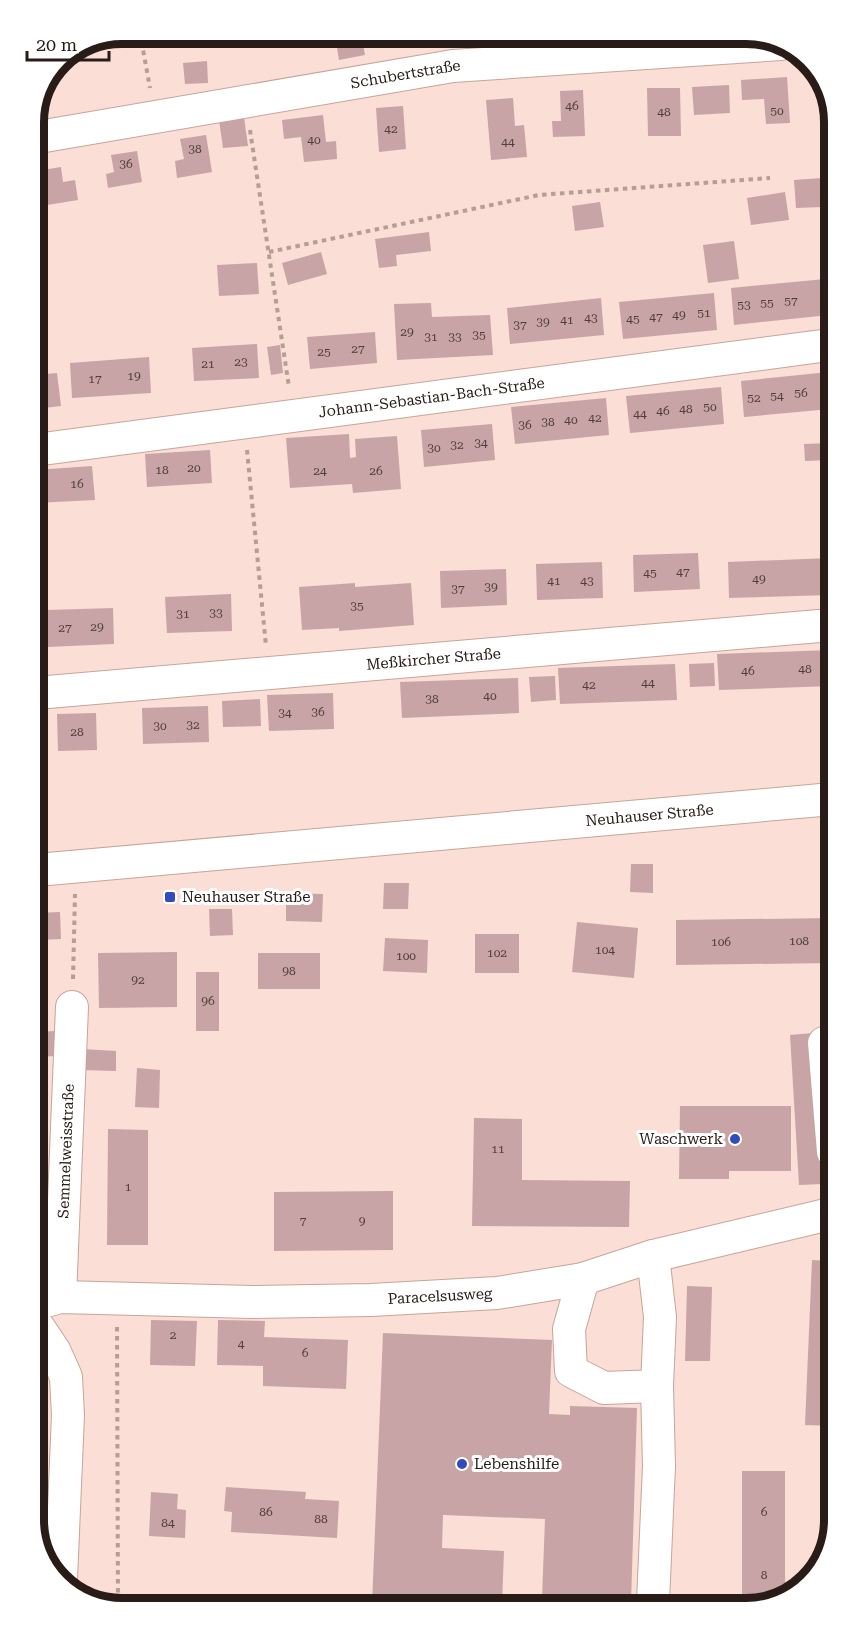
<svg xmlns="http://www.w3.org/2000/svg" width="868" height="1641" font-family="'Roboto Serif',serif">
<rect width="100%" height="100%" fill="#fbded5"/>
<g fill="#c8a4a6">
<path d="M347,33H361L365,55L339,60L335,35Z"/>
<path d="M207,61L208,83L185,84L183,63Z"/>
<path d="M787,77L790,123L766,124L764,99L742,100L741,80Z"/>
<path d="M729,85L730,113L694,115L692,87Z"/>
<path d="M647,88H680L681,136H648Z"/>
<path d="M583,90L585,136L553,137L552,121H561L560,91Z"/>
<path d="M513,98L515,126L524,125L527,157L491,160L486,100Z"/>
<path d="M403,106L406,149L379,152L376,108Z"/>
<path d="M323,115L326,142L336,141L337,159L304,162L301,137L284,139L282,120Z"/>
<path d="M244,117L248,146L223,148L219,120Z"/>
<path d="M206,135L212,172L177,178L175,161L184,159L180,139Z"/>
<path d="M137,151L142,182L108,188L106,174L114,172L111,155Z"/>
<path d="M61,167L63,182L75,180L78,200L41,206L36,171Z"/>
<path d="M822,178L823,201H829V225H823L822,207L796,208L794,180Z"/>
<path d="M785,192L789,220L751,225L747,198Z"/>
<path d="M600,202L604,227L575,231L572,206Z"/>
<path d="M429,232L431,251L396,255L397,266L379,268L375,239Z"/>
<path d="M734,241L739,279L708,283L703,245Z"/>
<path d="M321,252L327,274L288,285L282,263Z"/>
<path d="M257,263L259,294L219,296L217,265Z"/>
<path d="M825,279L829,315L734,325L731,288Z"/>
<path d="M714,293L717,330L623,339L619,302Z"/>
<path d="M601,298L604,335L510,344L507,308Z"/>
<path d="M431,303L432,317L490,315L493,355L397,360L394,304Z"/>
<path d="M375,332L377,363L310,369L307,337Z"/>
<path d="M257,344L259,378L194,381L192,348Z"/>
<path d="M280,345L283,373L271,375L267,347Z"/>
<path d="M149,357L151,393L72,398L70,363Z"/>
<path d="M829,372L830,409L744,417L741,381Z"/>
<path d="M57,373L61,406L35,409L34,375Z"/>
<path d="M721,387L724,424L630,433L626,396Z"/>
<path d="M606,398L609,435L515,444L511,407Z"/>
<path d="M492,424L495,460L424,467L421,430Z"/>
<path d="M349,434L350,458L356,457L355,439L397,436L401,489L353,493L352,484L290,488L286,438Z"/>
<path d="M830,443V460L805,461L804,444Z"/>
<path d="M210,450L212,483L147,487L145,454Z"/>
<path d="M92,466L95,500L35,503V470Z"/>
<path d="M698,553L700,589L634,592L633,555Z"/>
<path d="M830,558L831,595L729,598L728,562Z"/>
<path d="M602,562L603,598L537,600L536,564Z"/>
<path d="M506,569L507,605L441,608L440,571Z"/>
<path d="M355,583V587L411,583L414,625L339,631V628L302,630L299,587Z"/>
<path d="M231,594L232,631L167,633L165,597Z"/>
<path d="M113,608L114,644L48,647L47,610Z"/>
<path d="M831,650V686L719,690L717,654Z"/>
<path d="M714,663L715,686L690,687L689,664Z"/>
<path d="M675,664L677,700L560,704L558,668Z"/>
<path d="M555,676L556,700L531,702L529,677Z"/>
<path d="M518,678L519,713L402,718L400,682Z"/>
<path d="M333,693L334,729L269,731L267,695Z"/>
<path d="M260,699L261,726L223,727L222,701Z"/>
<path d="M208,706L209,742L143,744L142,708Z"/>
<path d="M96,713L97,750L58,751L57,714Z"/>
<path d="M631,864H653V893L630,892Z"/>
<path d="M384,883H409L408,909H383Z"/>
<path d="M286,893L323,894L322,922L286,921Z"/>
<path d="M209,909H232L233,935L210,936Z"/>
<path d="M60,912L61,939L37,940V913Z"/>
<path d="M832,918V963L676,965V920Z"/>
<path d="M577,922L638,928L634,978L572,972Z"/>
<rect x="475" y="934" width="44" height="39"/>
<path d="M385,938L428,940L427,973L383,971Z"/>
<path d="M177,952V1007L99,1008L98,953Z"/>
<rect x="258" y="953" width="62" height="36"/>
<rect x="196" y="972" width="23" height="59"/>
<path d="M55,1031L56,1056L38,1057L37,1032Z"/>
<path d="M813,1033L822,1184L799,1185L790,1035Z"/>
<path d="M82,1049L116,1051V1071L81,1070Z"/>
<path d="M137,1068L160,1070L159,1108L135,1107Z"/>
<path d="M680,1106H791V1171H729V1179H679Z"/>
<path d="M474,1118L522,1119V1180L630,1181L629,1227L472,1226Z"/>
<path d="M108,1129L148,1130V1245H107Z"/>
<path d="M393,1191V1250L274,1251V1192Z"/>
<path d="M812,1260L834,1261L835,1426L805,1425Z"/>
<path d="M687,1286L712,1287L710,1361H685Z"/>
<path d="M151,1320L197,1321L195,1366L150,1365Z"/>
<path d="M218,1320L265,1321L264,1337L348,1340L346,1389L263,1386V1366L217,1365Z"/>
<path d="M383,1333L552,1340L549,1414L570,1415V1406L637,1408L631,1603H587L542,1598L545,1519L443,1515L442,1548L504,1551L502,1604L372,1605Z"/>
<path d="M742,1471H785V1597L781,1601L742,1602Z"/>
<path d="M828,1474H835V1520L826,1549Z"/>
<path d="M226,1487L306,1492L305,1499L339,1501L337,1538L231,1532L232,1512L224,1511Z"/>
<path d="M151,1492L178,1494L177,1509L186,1510L185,1538L149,1536Z"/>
</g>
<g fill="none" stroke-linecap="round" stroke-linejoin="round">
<defs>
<g id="minor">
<path id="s1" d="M33,138L453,66L781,44"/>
<path id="s2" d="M35,450L829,345"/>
<path id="s3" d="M36,693L831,625"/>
<path id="s4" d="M37,870L832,799"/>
<path d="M824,1043L833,1152"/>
<path d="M583,1279L569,1329L571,1371L604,1388L657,1386L660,1317L653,1256"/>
<path id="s5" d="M60,1297L72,1007"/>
<path id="s6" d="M39,1303L60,1297L252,1302L371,1300L497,1293L583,1279L653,1256L834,1213"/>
<path d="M39,1328L55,1352L66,1377L68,1415L61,1579"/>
<path d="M653,1602L659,1466L657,1386"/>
</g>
</defs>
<use href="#minor" stroke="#c6a59a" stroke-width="34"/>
<g stroke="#b59e96" stroke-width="4" stroke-dasharray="4.5 4.5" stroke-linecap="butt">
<path d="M140,33L150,88"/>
<path d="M250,130L289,387"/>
<path d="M269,252L539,195L770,178"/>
<path d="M247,450L266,646"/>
<path d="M73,979L75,894"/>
<path d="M117,1327L118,1608"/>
</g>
<use href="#minor" stroke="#fff" stroke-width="32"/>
</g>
<g fill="#314cbd" stroke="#fff" stroke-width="2">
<rect x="164" y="891" width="12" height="12" rx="3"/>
<circle cx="735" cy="1139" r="6"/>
<circle cx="462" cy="1464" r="6"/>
</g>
<g text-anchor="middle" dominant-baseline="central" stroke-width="6" stroke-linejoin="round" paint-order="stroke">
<g font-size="12" fill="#513e3c">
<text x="572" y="106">46</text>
<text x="777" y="111">50</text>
<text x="664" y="112">48</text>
<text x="391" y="129">42</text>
<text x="314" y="140">40</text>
<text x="508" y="142">44</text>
<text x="195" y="149">38</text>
<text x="126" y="164">36</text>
<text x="791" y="301">57</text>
<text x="767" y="303">55</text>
<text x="744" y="305">53</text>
<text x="704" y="313">51</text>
<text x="679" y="315">49</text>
<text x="656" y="317">47</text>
<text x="591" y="318">43</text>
<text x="633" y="319">45</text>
<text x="567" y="320">41</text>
<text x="543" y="322">39</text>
<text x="520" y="325">37</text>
<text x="407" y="332">29</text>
<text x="479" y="335">35</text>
<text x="431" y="337">31</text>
<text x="455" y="337">33</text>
<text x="358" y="349">27</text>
<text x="324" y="352">25</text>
<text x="241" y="362">23</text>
<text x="208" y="364">21</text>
<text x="134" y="376">19</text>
<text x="95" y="379">17</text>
<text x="801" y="393">56</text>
<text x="777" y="396">54</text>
<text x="754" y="398">52</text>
<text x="710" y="407">50</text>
<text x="686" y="409">48</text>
<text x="663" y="411">46</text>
<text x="640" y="414">44</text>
<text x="595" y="418">42</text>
<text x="571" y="420">40</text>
<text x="548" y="422">38</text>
<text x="525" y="425">36</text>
<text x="481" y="443">34</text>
<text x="457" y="445">32</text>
<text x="434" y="448">30</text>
<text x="194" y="468">20</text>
<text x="162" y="470">18</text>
<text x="320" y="471">24</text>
<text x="376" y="471">26</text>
<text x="77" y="484">16</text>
<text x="683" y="572">47</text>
<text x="650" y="573">45</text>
<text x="759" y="579">49</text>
<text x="554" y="581">41</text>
<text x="587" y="581">43</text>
<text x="491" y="587">39</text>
<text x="458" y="589">37</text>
<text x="357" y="606">35</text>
<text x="216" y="613">33</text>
<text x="183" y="614">31</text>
<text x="97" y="627">29</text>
<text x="65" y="628">27</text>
<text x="805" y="669">48</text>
<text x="748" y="671">46</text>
<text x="648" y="683">44</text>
<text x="589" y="685">42</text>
<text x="490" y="696">40</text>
<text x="432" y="699">38</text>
<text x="318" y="712">36</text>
<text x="285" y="713">34</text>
<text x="193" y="725">32</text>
<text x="160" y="726">30</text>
<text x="77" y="732">28</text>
<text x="799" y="941">108</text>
<text x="721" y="942">106</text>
<text x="605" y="950">104</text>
<text x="497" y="953">102</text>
<text x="406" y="956">100</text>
<text x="289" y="971">98</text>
<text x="138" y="980">92</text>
<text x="208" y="1001">96</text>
<text x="498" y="1149">11</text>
<text x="128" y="1187">1</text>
<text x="303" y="1221">7</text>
<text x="362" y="1221">9</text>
<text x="173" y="1335">2</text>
<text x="241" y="1344">4</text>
<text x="305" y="1353">6</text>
<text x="266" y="1512">86</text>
<text x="764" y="1512">6</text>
<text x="321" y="1519">88</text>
<text x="168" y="1523">84</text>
<text x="764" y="1575">8</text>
</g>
<g font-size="15" fill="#291c18" stroke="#fff">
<text stroke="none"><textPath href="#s1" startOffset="378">Schubertstraße</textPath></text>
<text stroke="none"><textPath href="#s2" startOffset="400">Johann-Sebastian-Bach-Straße</textPath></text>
<text stroke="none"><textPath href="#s3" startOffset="399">Meßkircher Straße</textPath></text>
<text stroke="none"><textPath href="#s4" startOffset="615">Neuhauser Straße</textPath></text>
<text stroke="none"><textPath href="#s5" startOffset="146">Semmelweisstraße</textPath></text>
<text stroke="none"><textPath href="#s6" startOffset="402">Paracelsusweg</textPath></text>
</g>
<g font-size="15" fill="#291c18" stroke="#fff" text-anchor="start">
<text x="182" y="897">Neuhauser Straße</text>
<text x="723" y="1139" text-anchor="end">Waschwerk</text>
<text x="474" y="1464">Lebenshilfe</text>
</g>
</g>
<path d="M0 0H868V1641H0ZM122 44H746A78 78 0 0 1 824 122V1520A78 78 0 0 1 746 1598H122A78 78 0 0 1 44 1520V122A78 78 0 0 1 122 44Z" fill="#fff" fill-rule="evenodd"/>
<path fill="none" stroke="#291c18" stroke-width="8" d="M122 44H746A78 78 0 0 1 824 122V1520A78 78 0 0 1 746 1598H122A78 78 0 0 1 44 1520V122A78 78 0 0 1 122 44Z"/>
<path d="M27 51v9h82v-9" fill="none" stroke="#291c18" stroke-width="3"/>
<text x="36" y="51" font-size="18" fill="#291c18" stroke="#ffffff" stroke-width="4.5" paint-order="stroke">20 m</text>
</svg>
